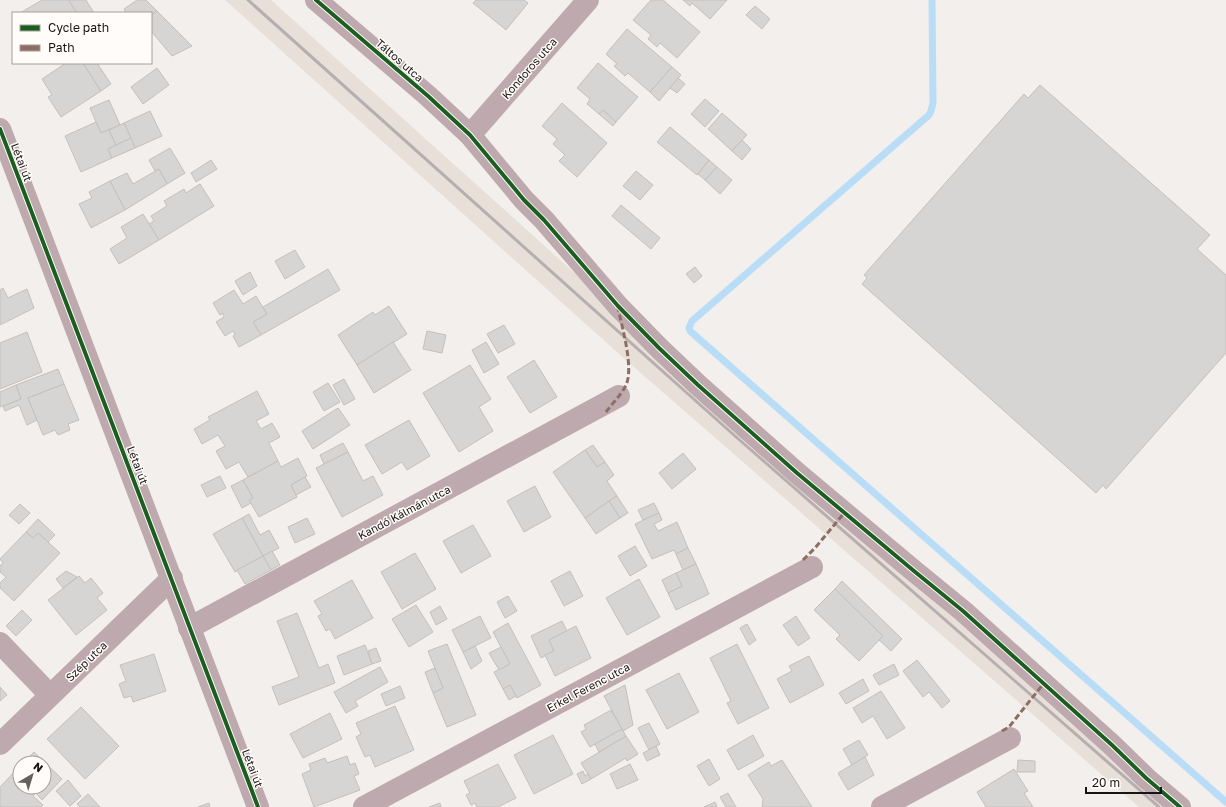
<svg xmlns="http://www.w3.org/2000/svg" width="1226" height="807" font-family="'Golos Text',sans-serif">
<rect width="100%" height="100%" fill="#f2efec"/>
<path fill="#e7dfd8" d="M225,0H271L647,338L1186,807H1139L627,361Z"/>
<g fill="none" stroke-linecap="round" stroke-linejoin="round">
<path stroke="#b9ddf6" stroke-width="7" d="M932,0L933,103L931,111L929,115L692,321L689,328L690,331L1226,802"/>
</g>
<g fill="#d7d5d3" stroke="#c3c0be">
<path d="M42,0H69L77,13H20Z"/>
<path d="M71,0H86L94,13H77L69,1Z"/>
<path d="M137,0H146L158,12L151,16V13H126L124,9Z"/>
<path d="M476,0H524L528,3L506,30L473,3Z"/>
<path d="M651,0H663L700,32L677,58L660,43L657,47L648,39L651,35L633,20Z"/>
<path d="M683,0H727L710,19L692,3L690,6Z"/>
<path d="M755,6L770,19L762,29L746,15Z"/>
<path d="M157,11L192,46L172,56L151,31V15Z"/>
<path d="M627,29L672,67L650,92L628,73L625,76L614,66L617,64L606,54Z"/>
<path d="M66,63H83L101,91L61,117L48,97L52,95L42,79Z"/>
<path d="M83,63H97L111,84L101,91Z"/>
<path d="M598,63L638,97L616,122L603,110L599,114L587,104L590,99L577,88Z"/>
<path d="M672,67L681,75L659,101L650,92Z"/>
<path d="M157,68L169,85L143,104L131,87Z"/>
<path d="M678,78L685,84L677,93L670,88Z"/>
<path d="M1040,85L1210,235L1197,249L1226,275V353L1106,489L1103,485L1096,493L862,284L867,278L864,275L1024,94L1028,98Z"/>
<path d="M705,99L719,111L705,127L691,114Z"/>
<path d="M109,100L120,125L101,133L90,108Z"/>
<path d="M562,103L607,143L577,177L559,161L565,155L553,144L557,139L542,126Z"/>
<path d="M603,110L616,122L613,126L599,114Z"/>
<path d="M150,111L162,136L135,148L124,123Z"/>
<path d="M722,113L747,135L732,151L708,129Z"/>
<path d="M96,122L101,133L109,130L116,145L108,149L112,158L81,172L65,136Z"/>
<path d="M124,123L131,138L116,145L109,130Z"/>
<path d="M670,127L709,160L697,175L657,142Z"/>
<path d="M131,138L135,148L112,158L108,149Z"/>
<path d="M742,140L751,149L742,160L732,151Z"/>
<path d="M170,148L185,173L167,184L159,169L155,171L149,160Z"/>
<path d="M211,160L217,169L196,182L191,173Z"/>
<path d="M709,160L717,167L705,180L698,174Z"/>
<path d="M717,167L732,180L720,194L705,180Z"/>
<path d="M159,169L167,184L125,210L110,181L127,173L133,184Z"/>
<path d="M636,171L653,185L640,200L623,186Z"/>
<path d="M110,181L125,210L91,228L79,204L92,198L89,192Z"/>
<path d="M200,184L214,206L159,240L149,224L154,221L151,216L167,206L164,201L184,189L186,193Z"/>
<path d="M621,205L660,238L651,249L612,216Z"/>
<path d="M143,214L159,240L119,264L110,249L127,238L121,227Z"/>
<path d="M295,250L305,267L285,279L275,261Z"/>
<path d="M695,267L702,276L694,283L686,274Z"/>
<path d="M328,269L340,290L261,335L253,322L267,314L263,307Z"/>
<path d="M250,272L257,286L243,295L235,281Z"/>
<path d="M3,288L8,298L27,289L34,308L0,325V290Z"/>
<path d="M234,290L243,304L256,296L267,314L253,322L261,335L239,347L233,336L235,334L233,331L225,336L216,322L224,317L223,313L220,315L213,303Z"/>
<path d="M389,306L407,334L357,365L338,335L373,312L375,315Z"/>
<path d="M504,325L515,344L498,353L487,334Z"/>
<path d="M427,331L446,335L442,353L423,349Z"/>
<path d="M27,332L42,372L0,389V343Z"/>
<path d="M393,342L411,370L374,393L357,365Z"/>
<path d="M486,342L499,364L484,373L472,350Z"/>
<path d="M534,360L557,397L530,413L507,377Z"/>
<path d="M470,365L491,399L479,407L493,431L459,452L423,393Z"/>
<path d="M58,369L64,384L28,398L37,420L27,425L19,405L5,411L3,406L21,399L16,385Z"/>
<path d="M344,379L355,399L344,405L333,385Z"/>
<path d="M328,383L340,402L324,411L313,392Z"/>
<path d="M64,384L79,420L68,424L70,430L58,435L55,430L43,435L28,398Z"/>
<path d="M16,385L21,399L0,407V392Z"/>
<path d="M257,391L269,414L256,421L261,429L272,423L280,437L269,443L278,461L248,477L239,462L226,469L216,451L225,446L218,435L202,444L194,429L210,420L208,417Z"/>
<path d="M338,408L350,425L313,449L302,431Z"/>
<path d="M409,420L430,456L407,470L402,462L382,474L365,445Z"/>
<path d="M343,443L348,452L324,464L320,455Z"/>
<path d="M593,445L605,462L597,467L585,450Z"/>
<path d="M585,450L597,467L605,462L614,475L607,481L617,496L585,518L553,472Z"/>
<path d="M348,452L363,481L373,476L383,495L342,517L316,468Z"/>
<path d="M683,453L696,469L672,489L659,473Z"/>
<path d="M298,458L307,476L291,485L297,497L259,517L249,500L253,498L243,480L278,461L281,467Z"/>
<path d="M220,476L226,488L207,497L201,485Z"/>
<path d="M305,477L311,487L296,495L291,485Z"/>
<path d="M243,480L253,498L249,500L251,503L242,508L231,486Z"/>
<path d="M535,486L551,517L524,532L507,501Z"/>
<path d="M617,496L628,513L620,518L609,501Z"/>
<path d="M609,501L620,518L596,534L585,518Z"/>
<path d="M654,503L659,513L643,520L638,510Z"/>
<path d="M20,504L30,513L19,524L9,515Z"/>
<path d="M659,513L662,520L654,524L658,531L677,522L688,548L676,554L674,550L652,559L635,524Z"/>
<path d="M249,514L260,535L269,530L279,548L263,556L242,518Z"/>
<path d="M242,518L263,556L235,572L213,534Z"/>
<path d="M307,518L315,534L295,543L288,527Z"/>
<path d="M38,519L55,535L48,542L38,533L33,538L26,532Z"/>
<path d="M473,525L491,556L461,573L443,541Z"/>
<path d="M26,532L33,538L38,533L60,553L14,601L0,588V583L6,577L0,572V566L3,563L0,559Z"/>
<path d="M635,546L647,566L630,576L618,556Z"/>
<path d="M688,548L696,564L683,570L676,554Z"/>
<path d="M272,551L280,565L271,570L263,556Z"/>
<path d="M415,553L436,589L402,609L381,572Z"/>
<path d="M263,556L271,570L245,584L237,570Z"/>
<path d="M696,564L709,594L676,610L668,593L682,586L676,573Z"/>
<path d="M66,571L77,577L63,588L56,579Z"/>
<path d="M570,571L583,596L564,606L551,581Z"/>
<path d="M676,573L682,586L668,593L662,580Z"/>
<path d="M79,576L85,583L91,578L103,593L97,598L107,610L76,635L48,600Z"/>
<path d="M639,579L660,617L627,635L606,598Z"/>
<path d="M352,580L373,618L335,639L330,629L326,631L318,616L322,614L314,601Z"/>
<path d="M842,581L902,639L891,651L879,640L883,636L835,589Z"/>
<path d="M835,589L883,636L859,661L836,639L840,635L814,610Z"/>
<path d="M508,596L517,611L505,618L497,602Z"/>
<path d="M416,605L433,632L409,647L392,619Z"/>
<path d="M440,606L447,619L436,625L430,612Z"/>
<path d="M22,610L32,620L16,636L6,626Z"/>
<path d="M297,613L319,668L328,664L335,683L279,705L272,687L299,677L277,621Z"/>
<path d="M480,616L491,638L463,652L452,630Z"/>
<path d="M796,616L810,638L798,646L783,625Z"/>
<path d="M562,621L567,631L549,640L554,651L541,658L531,636Z"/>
<path d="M508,623L541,685L517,698L510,685L503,689L494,672L510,664L493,632Z"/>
<path d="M747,624L756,640L749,645L740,628Z"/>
<path d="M576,626L591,658L555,676L545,655L554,651L549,640Z"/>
<path d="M447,644L476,715L447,727L433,693L443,688L428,651Z"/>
<path d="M737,644L769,708L738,724L727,703L731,701L710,658Z"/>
<path d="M365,645L372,664L344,675L337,656Z"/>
<path d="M475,646L482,661L471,669L463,652Z"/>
<path d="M501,647L510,664L499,670L489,653Z"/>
<path d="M376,648L381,661L372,664L368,651Z"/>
<path d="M154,654L166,691L133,702L131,696L124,698L119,684L126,681L120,665Z"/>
<path d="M809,656L824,685L790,703L777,679L792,671L789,666Z"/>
<path d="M917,660L950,701L942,708L929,692L923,697L903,671Z"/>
<path d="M894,664L899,675L879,685L873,675Z"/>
<path d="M380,667L388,682L355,701L358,706L346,713L334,692Z"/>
<path d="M435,668L443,688L433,693L425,672Z"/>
<path d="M679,673L699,712L667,729L646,690Z"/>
<path d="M863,679L869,691L846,704L839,693Z"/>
<path d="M510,685L516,696L509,700L503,689Z"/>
<path d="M625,685L633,725L623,731L604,696Z"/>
<path d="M400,686L405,698L386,706L381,694Z"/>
<path d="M0,687L7,695L0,701Z"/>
<path d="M881,691L905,728L887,739L873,716L862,723L853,708Z"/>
<path d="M395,706L414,750L375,767L370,755L365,757L356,737L361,734L356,723Z"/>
<path d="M81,707L119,746L85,779L47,739Z"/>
<path d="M611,710L622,729L590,747L581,732L586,729L584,725Z"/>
<path d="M330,713L342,739L303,758L290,734Z"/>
<path d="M649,723L660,744L649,750L638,728Z"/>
<path d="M622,729L626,736L599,752L595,744Z"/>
<path d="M553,735L573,774L534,794L514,755Z"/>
<path d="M753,735L764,756L738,770L727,750Z"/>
<path d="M626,736L638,754L627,761L626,758L591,779L581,763Z"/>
<path d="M859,740L868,755L852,765L843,749Z"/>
<path d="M656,746L660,755L647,761L643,753Z"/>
<path d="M34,752L62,779L42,800L36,793L33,796L43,805L41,807H0V787L20,766V787H44V763H23Z"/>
<path d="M347,756L350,765L355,763L359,774L354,776L360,790L314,807L302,774L311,770L309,764L325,758L327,763Z"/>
<path d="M865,757L874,775L848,790L838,773Z"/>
<path d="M709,759L720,779L709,786L697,766Z"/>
<path d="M782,760L812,807H762L763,799L748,775L769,762L771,766Z"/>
<path d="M1018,760L1035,761V772H1017Z"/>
<path d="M498,764L516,798L498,807H477L475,803L471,805L466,795L470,793L464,781Z"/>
<path d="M630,764L638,780L617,789L610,774Z"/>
<path d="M1014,769L1028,791L1024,793L1033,807H986L977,792Z"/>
<path d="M583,771L585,776L588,774L591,779L582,784L577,774Z"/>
<path d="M68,780L81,796L70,806L56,791Z"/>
<path d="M728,793L736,807H726L720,797Z"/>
<path d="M88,794L100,807H80L77,804Z"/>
<path d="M715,802L717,807H704Z"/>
<path d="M209,803L210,807H198Z"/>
<path d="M440,803L441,807H429Z"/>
</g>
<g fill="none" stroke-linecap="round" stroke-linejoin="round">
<g stroke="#bea9af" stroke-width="22">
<path d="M316,0L428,96L470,135L524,200L544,220L618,306L659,348L698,385L797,473L914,571L963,611L1112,745L1146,778L1180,807"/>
<path d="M0,129L258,807"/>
<path d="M470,135L588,0"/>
<path d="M189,628L619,396"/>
<path d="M0,643L50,695"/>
<path d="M0,744L172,578"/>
<path d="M364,807L812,567"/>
<path d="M882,807L1010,738"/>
</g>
<path stroke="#b6aeaf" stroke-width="3" d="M248,0L735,436L1159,807"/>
<g stroke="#8d6e63" stroke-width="3" stroke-dasharray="6 3" stroke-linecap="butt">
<path d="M606,412C612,404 620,396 625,387C635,371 622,327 618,308"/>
<path d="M803,560L815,548L845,512"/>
<path d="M1002,731L1009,727L1044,683"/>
</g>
<defs>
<g id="cycleway">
<path d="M316,0L428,96L470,135L524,200L544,220L618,306L659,348L698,385L797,473L914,571L963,611L1112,745L1146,778L1180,807"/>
<path d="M0,129L258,807"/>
</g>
</defs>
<use href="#cycleway" stroke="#fffcfa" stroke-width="6"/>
<use href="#cycleway" stroke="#1b5e20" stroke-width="4"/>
</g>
<g text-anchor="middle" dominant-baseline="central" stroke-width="3" stroke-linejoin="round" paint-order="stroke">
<g font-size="11" fill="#171513" stroke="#fffcfa">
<text transform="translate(400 60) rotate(41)">Táltos utca</text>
<text transform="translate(529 68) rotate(-49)">Kondoros utca</text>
<text transform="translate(22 162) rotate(69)">Létai út</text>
<text transform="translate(138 465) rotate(69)">Létai út</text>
<text transform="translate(404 512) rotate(-28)">Kandó Kálmán utca</text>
<text transform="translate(86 661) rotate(-44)">Szép utca</text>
<text transform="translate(588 687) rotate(-28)">Erkel Ferenc utca</text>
<text transform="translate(253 768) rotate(69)">Létai út</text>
</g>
</g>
<rect x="12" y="12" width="140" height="52" fill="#fffcfa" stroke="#a2a09e"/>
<rect x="20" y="25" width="20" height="6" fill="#1b5e20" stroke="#a2a09e"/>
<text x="48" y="32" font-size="12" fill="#171513">Cycle path</text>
<rect x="20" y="45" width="20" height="6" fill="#8d6e63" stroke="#a2a09e"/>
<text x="48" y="52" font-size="12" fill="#171513">Path</text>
<g transform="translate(32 775) rotate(38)"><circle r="19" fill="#fffcfa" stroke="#a2a09e"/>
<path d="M0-3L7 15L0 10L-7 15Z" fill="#64615f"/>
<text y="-6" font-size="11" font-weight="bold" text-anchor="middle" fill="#171513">N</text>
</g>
<path d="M1086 787v6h75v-6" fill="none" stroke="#171513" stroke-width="2"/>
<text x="1092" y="787" font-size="12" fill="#171513" stroke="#fffcfa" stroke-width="3" paint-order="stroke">20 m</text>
</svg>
